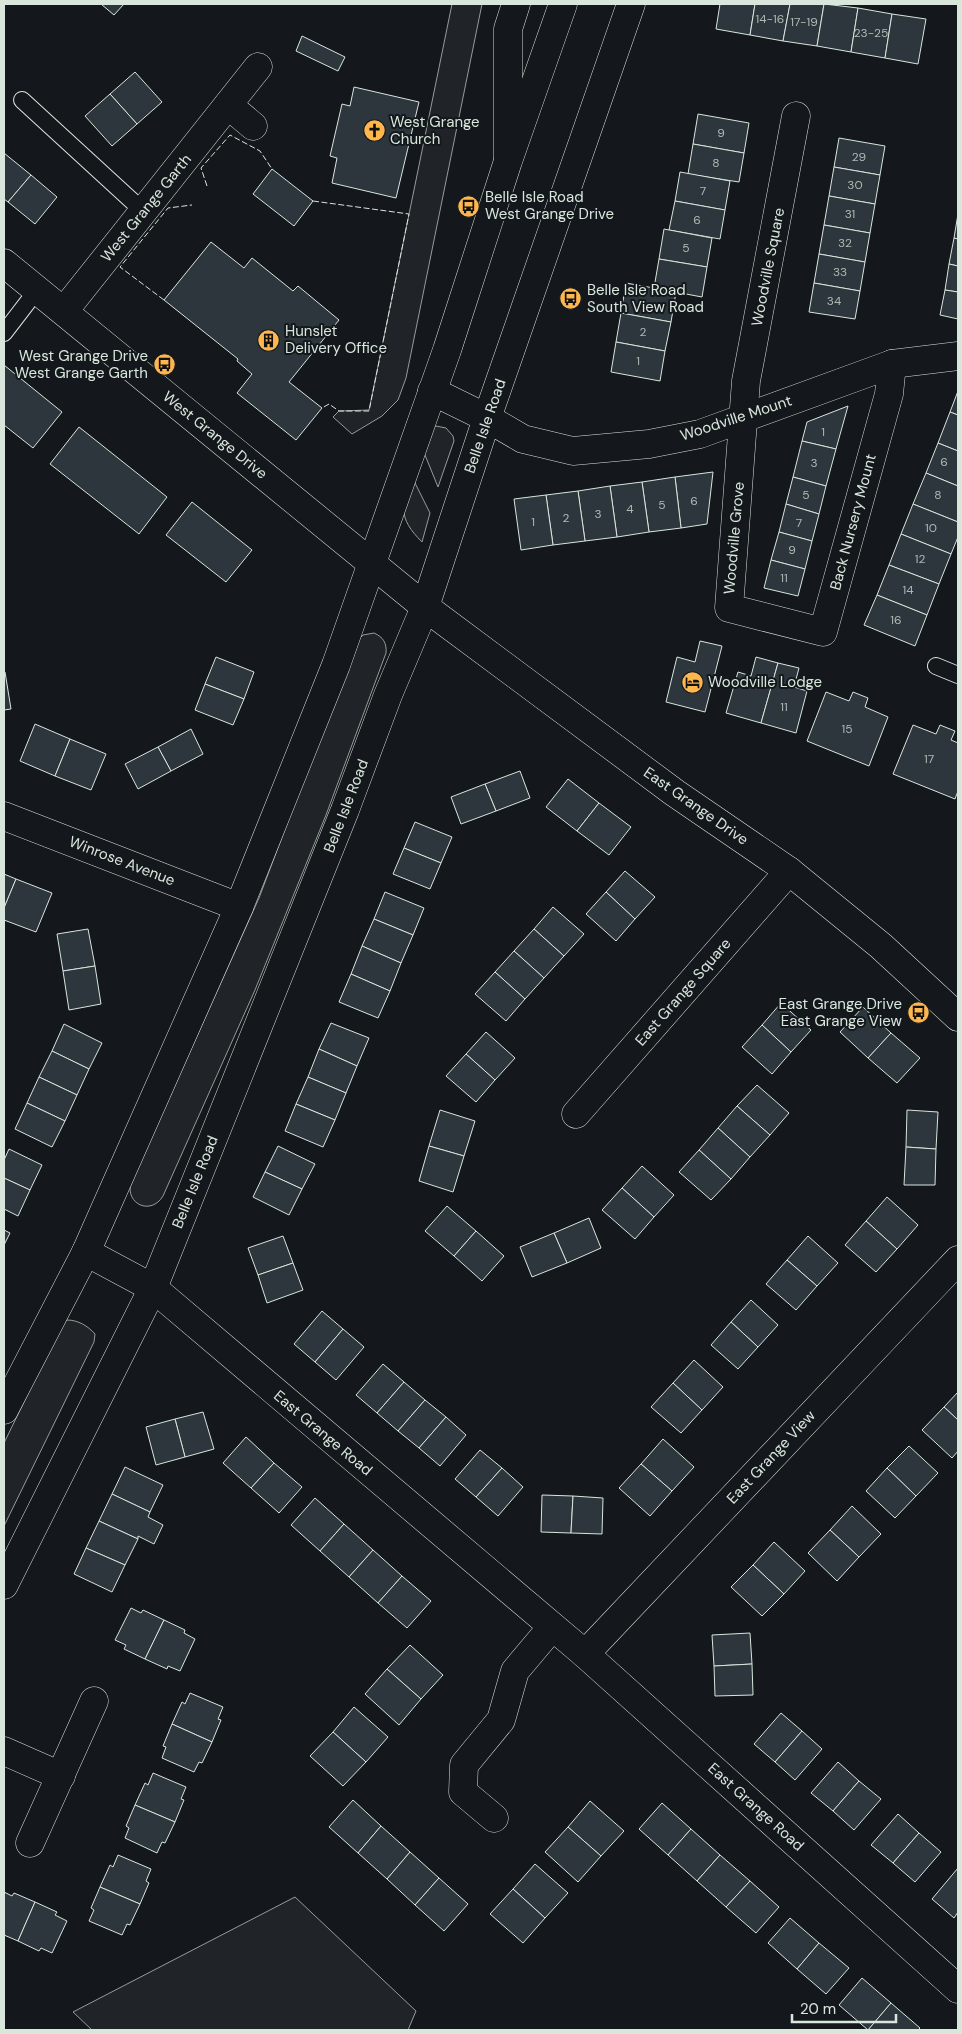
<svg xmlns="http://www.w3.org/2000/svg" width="962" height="2034" font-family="'DM Sans',sans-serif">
<rect width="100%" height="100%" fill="#14181c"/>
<g fill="#202428" stroke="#939e99">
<path d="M452,4H482L406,378L398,400L382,416L352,434L333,417L339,411L369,410Z"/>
<path d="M436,426L446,428L453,436L454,441L438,487L425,455L419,452L431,428Z"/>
<path d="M411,475L430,513L422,542C397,517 402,506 411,475Z"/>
<path d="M374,633C383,637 387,643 386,653L326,815L255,990L163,1196C151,1216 125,1204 131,1183L259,898L356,642L363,635Z"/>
<path d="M67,1320C78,1320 88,1326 95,1334L94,1342L4,1526V1443L61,1326Z"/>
<path d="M295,1897L416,2011L408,2030H92L73,2012Z"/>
</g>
<g fill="#2c363c" stroke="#d8e6dc">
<path d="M101,4H124L114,15Z"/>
<path d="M720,4H755L750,35L716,29Z"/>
<path d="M755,4H790L783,41L750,35Z"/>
<path d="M790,4H824L817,46L783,41Z"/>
<path d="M824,4L858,8L851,52L817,46Z"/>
<path d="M858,8L892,14L885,58L851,52Z"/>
<path d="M892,14L926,19L918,64L885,58Z"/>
<path d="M302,36L345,57L338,71L296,51Z"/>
<path d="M135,72L162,102L137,124L110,94Z"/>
<path d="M354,87L419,102L396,198L332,183L337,158L330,156L342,104L350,106Z"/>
<path d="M110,94L137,124L112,146L85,116Z"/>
<path d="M698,114L749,123L744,153L693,144Z"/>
<path d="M839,138L885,146L880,175L834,167Z"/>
<path d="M693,144L744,153L739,182L688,174Z"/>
<path d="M4,153L31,175L8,202L4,199Z"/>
<path d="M834,167L880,175L875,204L829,196Z"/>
<path d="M272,169L313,201L294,226L253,194Z"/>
<path d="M680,172L730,181L725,210L675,201Z"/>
<path d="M31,175L57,197L35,224L8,202Z"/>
<path d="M829,196L875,204L870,233L824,225Z"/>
<path d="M675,201L725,210L720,239L669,230Z"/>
<path d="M958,214V239L954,238Z"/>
<path d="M824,225L870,233L865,262L819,254Z"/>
<path d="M664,229L712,238L707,267L659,259Z"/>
<path d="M954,238L958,239V266L949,264Z"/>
<path d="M211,242L244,268L252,258L293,291L298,286L339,320L289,382L322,408L296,440L237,393L252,374L237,361L238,359L164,300Z"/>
<path d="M819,254L865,262L860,291L814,283Z"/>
<path d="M659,259L707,267L702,297L654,288Z"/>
<path d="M949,264L958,266V292L945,290Z"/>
<path d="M626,283L676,292L671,322L621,313Z"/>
<path d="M814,283L860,291L855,319L809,312Z"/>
<path d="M945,290L958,292V319L940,315Z"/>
<path d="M621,313L671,322L665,351L616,342Z"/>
<path d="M616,342L665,351L660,381L611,372Z"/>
<path d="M4,365L62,412L33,448L4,425Z"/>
<path d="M958,391V415L950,412Z"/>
<path d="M848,406L836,449L802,441L807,422Z"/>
<path d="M950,412L958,415V451L938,443Z"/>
<path d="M79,427L167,497L139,534L50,464Z"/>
<path d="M802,441L836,449L826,486L793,477Z"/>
<path d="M938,443L958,451V486L926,473Z"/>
<path d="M713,472L707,524L681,528L675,477Z"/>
<path d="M926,473L958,486V522L913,504Z"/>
<path d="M675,477L681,528L649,532L642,482Z"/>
<path d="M793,477L826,486L819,514L786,504Z"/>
<path d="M642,482L649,532L617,537L610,486Z"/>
<path d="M610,486L617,537L585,541L578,491Z"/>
<path d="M578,491L585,541L553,545L546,495Z"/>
<path d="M546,495L553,545L521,550L514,499Z"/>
<path d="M192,502L252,550L226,582L166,535Z"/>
<path d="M786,504L819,514L812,541L779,532Z"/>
<path d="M913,504L958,522V537L951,554L901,534Z"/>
<path d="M779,532L812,541L805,569L771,560Z"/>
<path d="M901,534L951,554L939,584L889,565Z"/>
<path d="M771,560L805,569L798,596L764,588Z"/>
<path d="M889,565L939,584L927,615L877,595Z"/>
<path d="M877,595L927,615L915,646L864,625Z"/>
<path d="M700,641L722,646L705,712L666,702L677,657L695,662Z"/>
<path d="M216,657L254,672L244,699L205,684Z"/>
<path d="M756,657L778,663L761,723L726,713L738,672L751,676Z"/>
<path d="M778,663L799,668L794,687L807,691L796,733L761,723Z"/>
<path d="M5,672L11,709L4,710V673Z"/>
<path d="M205,684L244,699L233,725L195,710Z"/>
<path d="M826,692L849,701L853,692L868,698L865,707L888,717L869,766L807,741Z"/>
<path d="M35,724L70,739L55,776L20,761Z"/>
<path d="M913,725L936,734L940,725L955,731L951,740L958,743V791L955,799L893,774Z"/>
<path d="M191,729L203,754L171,771L158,747Z"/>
<path d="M70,739L106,754L91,790L55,776Z"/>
<path d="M158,747L171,771L138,789L125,764Z"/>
<path d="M520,771L530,798L496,811L485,784Z"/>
<path d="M568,779L599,803L577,831L546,807Z"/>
<path d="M485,784L496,811L461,824L451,797Z"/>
<path d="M599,803L631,827L609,855L577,831Z"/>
<path d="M415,822L452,837L441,863L404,848Z"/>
<path d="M404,848L441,863L430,889L393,874Z"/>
<path d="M625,871L655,897L635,919L606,892Z"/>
<path d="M4,874L16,879L4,908Z"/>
<path d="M16,879L52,893L36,932L4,920V908Z"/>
<path d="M385,892L424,908L413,935L374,919Z"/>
<path d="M606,892L635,919L616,941L586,914Z"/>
<path d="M553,907L584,934L564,956L534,929Z"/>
<path d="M374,919L413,935L401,963L362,946Z"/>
<path d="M88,929L95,966L63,971L57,934Z"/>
<path d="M534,929L564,956L544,978L514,951Z"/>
<path d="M362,946L401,963L390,991L351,974Z"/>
<path d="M514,951L544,978L525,999L495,972Z"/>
<path d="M95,966L101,1004L69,1010L63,971Z"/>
<path d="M495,972L525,999L506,1021L475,994Z"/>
<path d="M351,974L390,991L378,1018L339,1002Z"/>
<path d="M781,1003L811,1030L791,1052L762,1025Z"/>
<path d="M863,1007L891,1033L868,1058L840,1032Z"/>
<path d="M331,1023L369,1038L357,1066L319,1049Z"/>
<path d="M64,1024L102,1043L89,1069L52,1051Z"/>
<path d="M762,1025L791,1052L772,1074L742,1047Z"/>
<path d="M486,1032L515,1058L495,1080L466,1054Z"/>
<path d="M891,1033L920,1058L897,1083L868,1058Z"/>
<path d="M319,1049L357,1066L346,1093L308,1077Z"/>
<path d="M52,1051L89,1069L77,1095L39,1077Z"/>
<path d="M466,1054L495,1080L476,1102L446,1076Z"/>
<path d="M39,1077L77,1095L65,1121L27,1103Z"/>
<path d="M308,1077L346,1093L335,1120L296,1104Z"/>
<path d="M757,1085L789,1113L770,1135L737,1106Z"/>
<path d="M27,1103L65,1121L52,1147L15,1129Z"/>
<path d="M296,1104L335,1120L323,1147L285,1131Z"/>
<path d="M737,1106L770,1135L750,1157L718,1128Z"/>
<path d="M440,1110L475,1121L464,1156L429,1146Z"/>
<path d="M907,1110L938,1112L936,1149L906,1147Z"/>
<path d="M718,1128L750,1157L731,1179L699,1150Z"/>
<path d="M278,1146L315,1164L302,1189L265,1172Z"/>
<path d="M429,1146L464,1156L453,1192L419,1181Z"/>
<path d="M906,1147L936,1149L935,1185H904Z"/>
<path d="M9,1149L42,1165L30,1190L4,1178V1160Z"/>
<path d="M699,1150L731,1179L711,1200L679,1172Z"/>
<path d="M642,1166L674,1195L654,1217L622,1188Z"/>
<path d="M265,1172L302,1189L289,1215L253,1197Z"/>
<path d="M4,1178L30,1190L18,1216L4,1209Z"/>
<path d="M622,1188L654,1217L635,1239L602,1210Z"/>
<path d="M887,1197L918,1225L897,1249L866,1221Z"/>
<path d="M447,1206L476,1231L454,1256L425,1231Z"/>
<path d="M589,1218L601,1248L567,1263L554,1233Z"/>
<path d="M866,1221L897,1249L876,1272L845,1245Z"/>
<path d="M4,1230L10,1233L4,1245Z"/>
<path d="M476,1231L504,1256L482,1281L454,1256Z"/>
<path d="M554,1233L567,1263L532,1277L520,1247Z"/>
<path d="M283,1236L293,1263L258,1275L248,1248Z"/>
<path d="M808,1236L838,1263L817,1286L787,1260Z"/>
<path d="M787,1260L817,1286L796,1310L766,1284Z"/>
<path d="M293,1263L303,1290L267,1303L258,1275Z"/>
<path d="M751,1300L778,1325L758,1347L731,1322Z"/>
<path d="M322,1311L343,1329L315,1362L294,1344Z"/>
<path d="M731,1322L758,1347L738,1369L711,1345Z"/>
<path d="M343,1329L364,1347L336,1380L315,1362Z"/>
<path d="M694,1360L723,1387L702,1410L673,1383Z"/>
<path d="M383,1364L404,1382L377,1413L356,1395Z"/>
<path d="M404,1382L425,1400L398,1431L377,1413Z"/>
<path d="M673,1383L702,1410L681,1433L651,1407Z"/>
<path d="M958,1392V1420L944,1407Z"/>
<path d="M425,1400L446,1417L419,1448L398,1431Z"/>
<path d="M944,1407L958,1420V1451L952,1458L922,1430Z"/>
<path d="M203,1412L214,1449L185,1457L175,1419Z"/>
<path d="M446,1417L466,1435L440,1466L419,1448Z"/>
<path d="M175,1419L185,1457L156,1465L146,1427Z"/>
<path d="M246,1437L274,1463L251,1488L223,1463Z"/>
<path d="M663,1439L694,1467L672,1491L641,1464Z"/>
<path d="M909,1446L938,1473L916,1496L887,1468Z"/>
<path d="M480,1450L502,1468L476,1497L455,1479Z"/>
<path d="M274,1463L302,1487L279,1513L251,1488Z"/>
<path d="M641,1464L672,1491L650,1516L619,1488Z"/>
<path d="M125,1467L163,1485L150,1512L112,1494Z"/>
<path d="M502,1468L523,1487L498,1516L476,1497Z"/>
<path d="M887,1468L916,1496L895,1518L866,1491Z"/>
<path d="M112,1494L150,1512L148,1517L163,1525L154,1544L138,1536V1539L99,1521Z"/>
<path d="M542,1495L573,1496L571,1533L541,1532Z"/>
<path d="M573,1496L603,1498L602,1534L571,1533Z"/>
<path d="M315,1498L344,1524L320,1551L291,1525Z"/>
<path d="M852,1506L881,1534L859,1557L830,1530Z"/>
<path d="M99,1521L138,1539L125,1565L86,1548Z"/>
<path d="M344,1524L373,1550L349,1577L320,1551Z"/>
<path d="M830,1530L859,1557L837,1581L808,1553Z"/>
<path d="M774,1542L805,1571L784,1594L753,1565Z"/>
<path d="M86,1548L125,1565L112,1592L74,1574Z"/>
<path d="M373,1550L402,1576L378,1603L349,1577Z"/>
<path d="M753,1565L784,1594L762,1616L731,1587Z"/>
<path d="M402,1576L431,1601L407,1628L378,1603Z"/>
<path d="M131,1608L141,1613L143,1610L164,1620L145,1659L124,1649L126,1645L115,1640Z"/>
<path d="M164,1620L185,1630L184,1633L195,1639L180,1671L168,1666L167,1669L145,1659Z"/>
<path d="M750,1633L752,1664L714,1666L712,1635Z"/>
<path d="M410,1645L443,1675L421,1699L387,1669Z"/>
<path d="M752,1664L753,1695L715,1696L714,1666Z"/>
<path d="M387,1669L421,1699L399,1725L365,1694Z"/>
<path d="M190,1693L223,1707L218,1719L221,1720L212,1742L172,1724L182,1702L185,1704Z"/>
<path d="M354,1707L388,1737L366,1762L333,1732Z"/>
<path d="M781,1713L802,1731L775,1762L754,1744Z"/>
<path d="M172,1724L212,1742L202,1763L199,1762L194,1772L162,1758L166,1747L163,1746Z"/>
<path d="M802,1731L822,1749L795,1780L775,1762Z"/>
<path d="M333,1732L366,1762L343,1786L310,1756Z"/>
<path d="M838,1762L859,1781L833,1811L811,1793Z"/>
<path d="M153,1773L186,1787L181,1799L184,1800L175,1822L135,1805L145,1783L148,1785Z"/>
<path d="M859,1781L881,1799L854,1830L833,1811Z"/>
<path d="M353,1800L381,1826L358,1853L329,1827Z"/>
<path d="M590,1801L624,1831L601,1856L568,1827Z"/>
<path d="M662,1803L691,1829L668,1855L639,1829Z"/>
<path d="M135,1805L175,1822L165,1843L162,1842L157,1853L125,1838L129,1828L126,1826Z"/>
<path d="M898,1814L919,1833L893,1863L871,1845Z"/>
<path d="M381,1826L410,1852L387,1879L358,1853Z"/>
<path d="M568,1827L601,1856L578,1882L545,1852Z"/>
<path d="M691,1829L720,1855L697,1881L668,1855Z"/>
<path d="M919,1833L941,1852L915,1882L893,1863Z"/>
<path d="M410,1852L439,1878L415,1905L387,1879Z"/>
<path d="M118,1855L151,1869L146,1881L149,1883L140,1904L100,1887L110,1865L113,1867Z"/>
<path d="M720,1855L750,1881L726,1907L697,1881Z"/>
<path d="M535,1864L568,1893L545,1918L513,1889Z"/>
<path d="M958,1868V1912L954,1918L932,1899Z"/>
<path d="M439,1878L468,1904L444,1931L415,1905Z"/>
<path d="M750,1881L779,1907L756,1933L726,1907Z"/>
<path d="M100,1887L140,1904L130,1925L127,1924L122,1935L89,1921L94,1910L91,1908Z"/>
<path d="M513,1889L545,1918L523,1943L490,1914Z"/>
<path d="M4,1892L12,1896L14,1893L35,1902L18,1941L4,1935Z"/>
<path d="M35,1902L57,1912L55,1915L67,1921L52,1953L41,1948L39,1951L18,1941Z"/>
<path d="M790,1918L819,1943L797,1969L768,1943Z"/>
<path d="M819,1943L849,1968L826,1994L797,1969Z"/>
<path d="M862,1978L891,2003L868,2030L839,2005Z"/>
<path d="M891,2003L920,2028L918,2030H868Z"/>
</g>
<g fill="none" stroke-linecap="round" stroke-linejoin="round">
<defs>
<g id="service">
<path d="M22,100L143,211"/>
<path d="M4,333L37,290"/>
<path d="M936,666L958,675"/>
</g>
<g id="minor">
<path d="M228,105L253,126"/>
<path d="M796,116L746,381L729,608L823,632L889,394L892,364"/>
<path d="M508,157V29L516,4"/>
<path d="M64,311L258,67"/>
<path d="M432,391L487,418L523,439L573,451L649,444L700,434L892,364L958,356"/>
<path d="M425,607L675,793L789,871L881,946L958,1017"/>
<path d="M4,816L239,907"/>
<path d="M576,1114L789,871"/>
<path d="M86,1252L153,1288L585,1654L958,1989"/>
<path d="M585,1654L958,1260"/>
<path d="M4,1751L61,1776"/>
<path d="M494,1818L463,1792L464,1765L501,1720L515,1671L552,1627"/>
<path d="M30,1843L94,1701"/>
</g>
<g id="tertiary">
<path d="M4,263L425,607"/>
<path d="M4,1410L86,1252L239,907L336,665L447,350L508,161L563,4"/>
<path d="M4,1585L153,1288L345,810L388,695L425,607L487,418L631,4"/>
</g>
</defs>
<use href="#service" stroke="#d8e6dc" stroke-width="18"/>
<use href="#minor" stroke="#d8e6dc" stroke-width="29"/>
<use href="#tertiary" stroke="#d8e6dc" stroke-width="29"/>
<use href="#service" stroke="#14181c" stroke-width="16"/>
<use href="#minor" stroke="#14181c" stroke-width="28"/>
<use href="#tertiary" stroke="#14181c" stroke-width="28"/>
<g stroke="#d8e6dc" stroke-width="1" stroke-dasharray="6 2.5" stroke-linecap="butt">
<path d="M207,186L201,168L230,135L260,151L272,169"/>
<path d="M313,201L409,214L369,411H339L329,404L322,408"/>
<path d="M164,300L120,267L168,208L192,205"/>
</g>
</g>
<defs>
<symbol id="church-disc" viewBox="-11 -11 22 22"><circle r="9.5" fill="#ffb74d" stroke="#14181c"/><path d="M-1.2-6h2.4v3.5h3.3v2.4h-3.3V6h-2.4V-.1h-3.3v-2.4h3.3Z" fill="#111"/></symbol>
<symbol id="bus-disc" viewBox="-11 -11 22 22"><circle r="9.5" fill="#ffb74d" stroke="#14181c"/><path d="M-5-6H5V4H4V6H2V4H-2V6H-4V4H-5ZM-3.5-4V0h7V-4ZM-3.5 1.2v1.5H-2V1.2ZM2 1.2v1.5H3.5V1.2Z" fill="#111"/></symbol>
<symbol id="building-disc" viewBox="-11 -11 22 22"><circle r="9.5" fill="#ffb74d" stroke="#14181c"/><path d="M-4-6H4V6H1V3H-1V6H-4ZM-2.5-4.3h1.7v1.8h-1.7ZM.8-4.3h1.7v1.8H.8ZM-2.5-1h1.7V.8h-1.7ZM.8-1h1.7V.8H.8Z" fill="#111"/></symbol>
<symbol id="hotel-disc" viewBox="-11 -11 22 22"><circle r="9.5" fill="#ffb74d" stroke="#14181c"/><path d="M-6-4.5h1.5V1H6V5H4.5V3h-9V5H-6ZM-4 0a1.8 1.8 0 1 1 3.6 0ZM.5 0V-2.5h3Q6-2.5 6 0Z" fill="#111"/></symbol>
</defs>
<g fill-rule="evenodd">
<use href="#church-disc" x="362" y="118" width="25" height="25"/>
<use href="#bus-disc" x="456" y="194" width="25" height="25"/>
<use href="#bus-disc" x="558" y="286" width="25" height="25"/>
<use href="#building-disc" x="256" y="328" width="25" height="25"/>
<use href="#bus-disc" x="152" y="352" width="25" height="25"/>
<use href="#hotel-disc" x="680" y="670" width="25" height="25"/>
<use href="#bus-disc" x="906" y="1000" width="25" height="25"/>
</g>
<g text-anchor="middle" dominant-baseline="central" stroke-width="4" stroke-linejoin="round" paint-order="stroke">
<g font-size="12" fill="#adbab4">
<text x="770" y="19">14-16</text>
<text x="804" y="22">17-19</text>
<text x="871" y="33">23-25</text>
<text x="721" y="133">9</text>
<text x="859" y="157">29</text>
<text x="716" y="163">8</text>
<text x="855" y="185">30</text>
<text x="703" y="191">7</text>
<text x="850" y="214">31</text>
<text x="697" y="220">6</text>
<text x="845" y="243">32</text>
<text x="686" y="248">5</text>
<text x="840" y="272">33</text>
<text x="834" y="301">34</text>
<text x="643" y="332">2</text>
<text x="638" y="361">1</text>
<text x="823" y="432">1</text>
<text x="944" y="462">6</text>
<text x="814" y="463">3</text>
<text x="806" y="495">5</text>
<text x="938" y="495">8</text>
<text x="694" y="501">6</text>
<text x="662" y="505">5</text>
<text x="630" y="509">4</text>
<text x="598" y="514">3</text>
<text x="566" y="518">2</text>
<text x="533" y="522">1</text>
<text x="799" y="523">7</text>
<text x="931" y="528">10</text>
<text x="792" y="550">9</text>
<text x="920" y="559">12</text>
<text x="784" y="578">11</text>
<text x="908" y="590">14</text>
<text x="896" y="620">16</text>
<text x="784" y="707">11</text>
<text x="847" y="729">15</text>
<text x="929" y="759">17</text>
</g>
<g font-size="15" fill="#d8e6dc" stroke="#14181c" text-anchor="start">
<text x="390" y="122">West Grange<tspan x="390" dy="17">Church</tspan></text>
<text x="485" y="197">Belle Isle Road<tspan x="485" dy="17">West Grange Drive</tspan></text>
<text x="587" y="290">Belle Isle Road<tspan x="587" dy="17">South View Road</tspan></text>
<text x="285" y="331">Hunslet<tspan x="285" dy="17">Delivery Office</tspan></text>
<text x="148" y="356" text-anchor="end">West Grange Drive<tspan x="148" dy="17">West Grange Garth</tspan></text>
<text x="708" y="682">Woodville Lodge</text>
<text x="902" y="1004" text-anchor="end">East Grange Drive<tspan x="902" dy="17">East Grange View</tspan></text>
</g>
<g font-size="15" fill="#d8e6dc" stroke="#14181c">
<text transform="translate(146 208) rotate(-51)">West Grange Garth</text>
<text transform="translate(768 267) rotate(-79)">Woodville Square</text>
<text transform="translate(736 418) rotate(-18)">Woodville Mount</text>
<text transform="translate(485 426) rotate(-71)">Belle Isle Road</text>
<text transform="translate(215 435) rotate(39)">West Grange Drive</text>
<text transform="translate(853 522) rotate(-75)">Back Nursery Mount</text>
<text transform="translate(734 538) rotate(-85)">Woodville Grove</text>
<text transform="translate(346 806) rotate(-69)">Belle Isle Road</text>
<text transform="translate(696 806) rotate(35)">East Grange Drive</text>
<text transform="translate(122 861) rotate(21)">Winrose Avenue</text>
<text transform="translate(683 992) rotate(-49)">East Grange Square</text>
<text transform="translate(195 1182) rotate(-68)">Belle Isle Road</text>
<text transform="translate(323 1433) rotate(40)">East Grange Road</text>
<text transform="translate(771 1457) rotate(-47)">East Grange View</text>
<text transform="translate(756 1807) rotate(42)">East Grange Road</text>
</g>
</g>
<rect width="962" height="2034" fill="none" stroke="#d8e6dc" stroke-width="10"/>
<path d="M792 2014v8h104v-8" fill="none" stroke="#d8e6dc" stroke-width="2.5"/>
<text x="800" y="2014" font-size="15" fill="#d8e6dc" stroke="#14181c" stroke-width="4" paint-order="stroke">20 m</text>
</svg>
